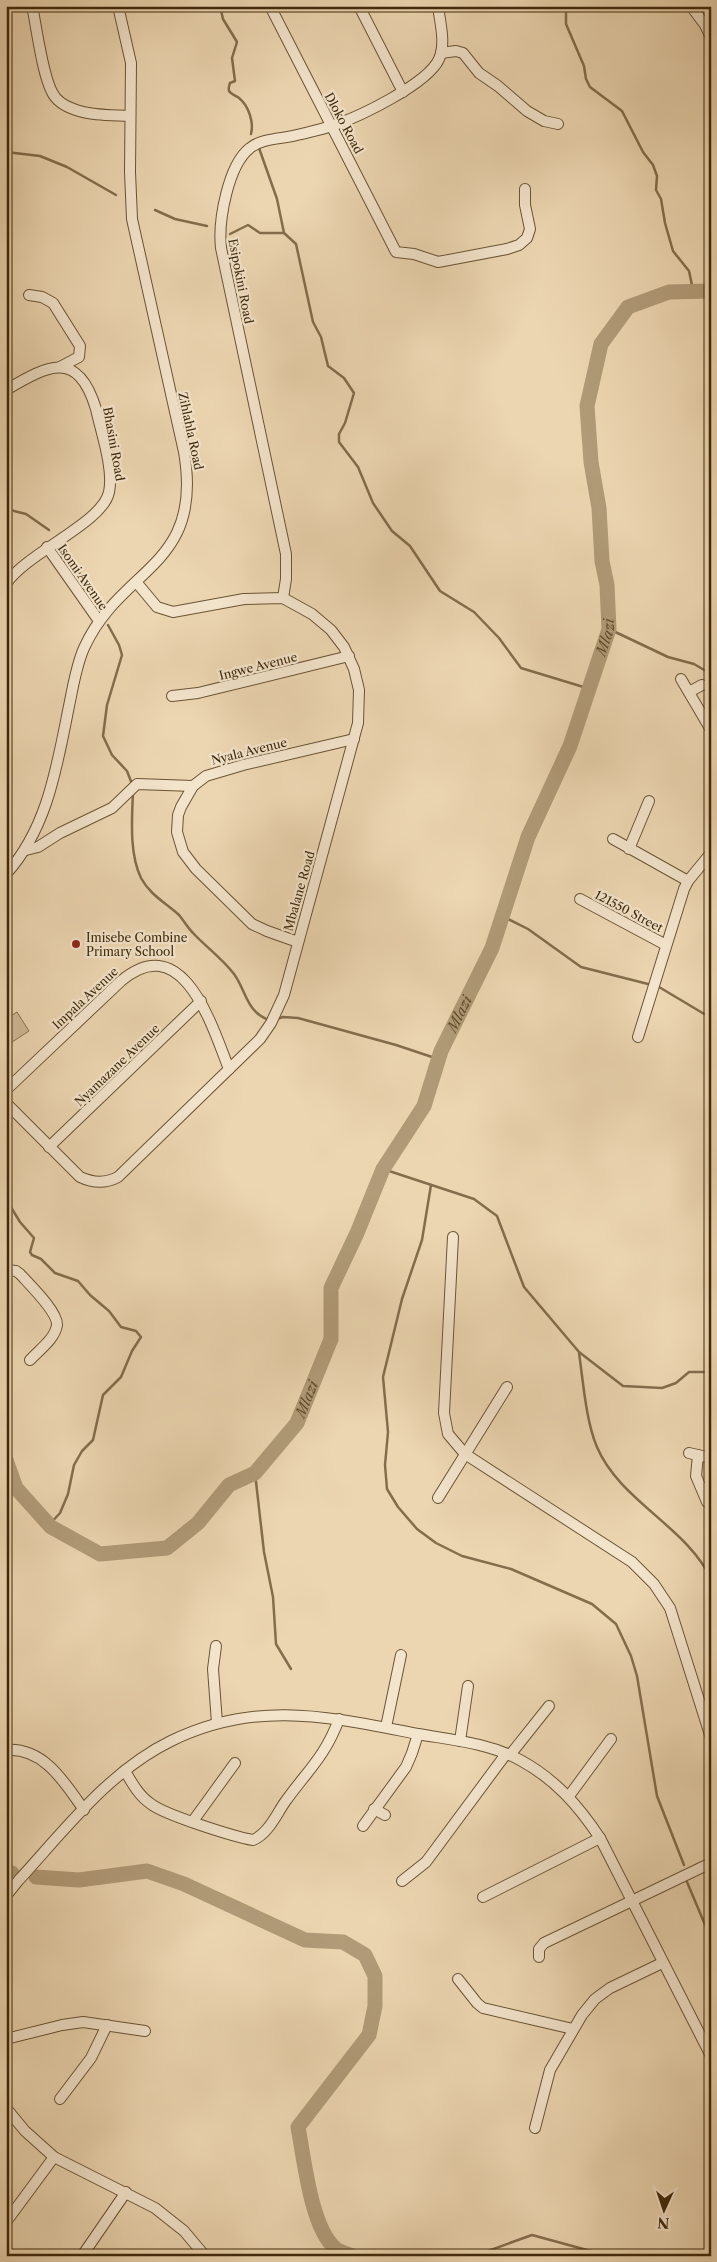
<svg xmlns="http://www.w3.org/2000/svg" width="717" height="2262" font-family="'Libre Caslon Text',serif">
<rect width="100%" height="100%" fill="#ecd6b1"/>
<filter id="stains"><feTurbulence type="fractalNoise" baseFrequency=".004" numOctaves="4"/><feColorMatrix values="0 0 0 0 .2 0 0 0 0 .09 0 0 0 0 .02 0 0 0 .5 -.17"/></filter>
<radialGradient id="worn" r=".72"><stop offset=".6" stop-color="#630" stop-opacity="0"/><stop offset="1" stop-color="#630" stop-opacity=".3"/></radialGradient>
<path fill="#ceb995" stroke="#867150" d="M17,1012L29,1031L6,1046V1019Z"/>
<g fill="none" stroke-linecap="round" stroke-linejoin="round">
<g stroke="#836d4c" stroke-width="2.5">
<path d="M220,6L223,19L237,42L232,58L235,81L230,83C229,86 228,88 229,91C231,94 236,96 239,98C249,106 254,123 251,134"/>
<path d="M566,6V24L584,66L586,79L590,87L622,111L643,152L653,165L657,176L656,190L661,199L665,223L673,251L689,271L693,290"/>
<path d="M259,148L277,199L284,233"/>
<path d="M6,152L40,156L67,167L116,195"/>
<path d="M155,210L175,219L207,226"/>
<path d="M230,234L248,225L260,233H284L296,244L313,322L321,337L328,366L344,378L354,393L345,423L339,434V442L358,467L373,503L392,531L410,546L440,591L474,612L499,638L521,668L590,689"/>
<path d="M6,507L14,511L26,514L49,530"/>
<path d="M61,546L97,599"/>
<path d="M108,625L119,645L122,655L107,705L103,736L112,755L127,771L132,784"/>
<path d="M609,629L668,657L694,664L711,674"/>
<path d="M133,792C132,819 129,853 141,878C150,895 166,903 179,915C184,921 188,928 193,933C206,947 222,958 234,974C246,990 246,1012 269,1020"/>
<path d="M502,916L528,929L581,967L648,984"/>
<path d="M659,987L711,1018"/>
<path d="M277,1019L283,1017L298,1018L396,1045L438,1059"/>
<path d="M6,1169L11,1176L6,1188"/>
<path d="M383,1169L474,1199L497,1216L524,1287L579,1352L623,1386L662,1388L676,1383L689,1372H711"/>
<path d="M431,1185L422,1240L402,1299L383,1377L388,1432L385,1465L387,1489L398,1507L417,1529L436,1543L462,1556L511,1569L592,1604L616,1624L631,1656L637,1676L657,1796L684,1865"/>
<path d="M6,1199L20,1222L34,1238L30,1252L32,1255L41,1259L55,1273L78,1281L90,1295L109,1311L121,1327L136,1331L141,1337L132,1351L121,1377L103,1395L93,1440L82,1451L74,1465L68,1494L60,1513L49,1525"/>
<path d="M579,1353C583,1380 586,1422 597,1447C619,1500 688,1528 711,1579"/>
<path d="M255,1473L264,1552L273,1597L276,1644L291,1669"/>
<path d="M687,1882L711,1939"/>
<path d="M474,2256L532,2235L609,2256"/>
</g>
<g stroke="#b19b78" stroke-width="15">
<path id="s1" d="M6,1460L16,1488L51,1527L100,1554L167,1548L198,1523L229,1485L255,1473L297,1423L331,1339V1288L357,1233L383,1169L424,1106L441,1051L492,948L528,837L570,746L609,629L607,585L602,561L599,508L591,462L587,406L601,344L628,307L669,292L711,291"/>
<path d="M6,1873H12"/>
<path d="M36,1877L79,1880L147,1871L184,1884L305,1940L343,1942L365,1955L375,1976V2006L369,2035L298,2127C304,2158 311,2228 335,2248C339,2252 347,2253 352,2256"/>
</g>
<defs>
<g id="street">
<path d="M32,6C37,29 42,73 52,92C56,101 67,107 76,110C93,116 112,115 130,116"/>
<path d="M270,6L396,252L414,254L438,262L507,249L519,245L527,238L530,229L525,205V189"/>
<path d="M359,6L403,92"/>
<path d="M691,6L705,25L711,37"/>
<path d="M441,53L456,51L463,53L479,73L498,86L527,111L544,121L558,124"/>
<path d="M29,295L42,297L53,303L80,346L79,357L60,367"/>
<path d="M6,390C48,365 78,349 96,409C101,432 114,469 109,492C103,523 26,553 6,584"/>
<path d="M47,547L99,621"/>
<path d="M283,598L286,579V554L221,248C218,221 228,165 250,148C262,138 282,139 297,135C308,132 320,130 331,126C357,118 428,84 439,59C446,43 440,23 438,6"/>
<path d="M681,679L711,730"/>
<path d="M689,692L702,685"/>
<path d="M172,696L198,693L349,656"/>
<path d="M613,839L688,881"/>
<path d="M629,849L649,801"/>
<path d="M26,850L38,847L60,833L112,808L137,784L193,786"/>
<path d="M6,874C48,828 57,765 69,706C73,687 76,666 84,648C121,566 204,568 184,452L132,219L130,172L131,63L118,6"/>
<path d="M580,899L666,945"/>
<path d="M298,942L267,931L252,924L196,869L183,852L177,832L178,815L181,807L193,786L206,776L243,765L354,739"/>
<path d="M638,1037L684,889L688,881L711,853"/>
<path d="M6,1090L121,981C183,928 212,1026 229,1069"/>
<path d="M6,1103L80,1177C93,1183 105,1184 118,1177L260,1039L271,1023L284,995L358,723L359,690L354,669L344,647L331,630L312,614L283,598L244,599L173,612L157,607L137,583"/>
<path d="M49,1147L201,1001"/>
<path d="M453,1237L444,1413L448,1434L465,1454L632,1562L654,1584L670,1608L711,1738"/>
<path d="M6,1270L16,1271L20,1274C29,1284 58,1312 57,1325C55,1339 39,1350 30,1360"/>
<path d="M689,1453L711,1458"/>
<path d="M698,1455L696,1476L707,1502"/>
<path d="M438,1498L507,1387"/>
<path d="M216,1646L213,1669L217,1723"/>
<path d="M386,1727L401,1655"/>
<path d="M460,1741L468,1686"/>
<path d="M6,1750C44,1747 65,1783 84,1810"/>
<path d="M510,1755L549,1706"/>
<path d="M125,1771C132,1783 139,1796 151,1804C165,1815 235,1837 253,1840C268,1834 276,1815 285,1802C307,1771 325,1757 339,1719"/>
<path d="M569,1796L611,1739"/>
<path d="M374,1809L385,1815"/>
<path d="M193,1821L235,1763"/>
<path d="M363,1826L406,1767L412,1753L418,1734"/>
<path d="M402,1881L426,1862L506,1754"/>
<path d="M6,1896L18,1881C64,1831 109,1771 171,1741C257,1699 329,1717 418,1734C452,1740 489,1743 520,1760C555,1779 578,1805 600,1838L711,2056"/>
<path d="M483,1897L600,1838"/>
<path d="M539,1957V1949L544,1943L711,1863"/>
<path d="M458,1979L477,2003L483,2008L573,2029"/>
<path d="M6,2039L62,2025L83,2022L145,2031"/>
<path d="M60,2099L91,2058L107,2025"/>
<path d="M6,2108L25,2131L54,2157L155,2208L184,2231L205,2256"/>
<path d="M535,2128L550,2070L582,2015L595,1999L610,1988L662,1963"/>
<path d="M6,2222L54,2157"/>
<path d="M82,2256L126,2192"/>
</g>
</defs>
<use href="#street" stroke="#6a5434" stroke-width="12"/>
<use href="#street" stroke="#f3e4cc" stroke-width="10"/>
</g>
<circle fill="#8f2418" stroke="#f3e4cc" stroke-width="2" cx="76" cy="944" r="5"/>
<g text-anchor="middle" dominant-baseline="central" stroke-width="4.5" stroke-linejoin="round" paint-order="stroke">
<g font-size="12" fill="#3e290a" stroke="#f3e4cc">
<text transform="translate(344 123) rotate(62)">Dloko Road</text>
<text transform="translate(241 281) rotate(79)">Esipokini Road</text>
<text transform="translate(191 431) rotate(78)">Zihlahla Road</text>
<text transform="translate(114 444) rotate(80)">Bhasini Road</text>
<text transform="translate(83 577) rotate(55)">Isomi Avenue</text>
<text transform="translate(258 666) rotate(-14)">Ingwe Avenue</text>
<text transform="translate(249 751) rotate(-14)">Nyala Avenue</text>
<text transform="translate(299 891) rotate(-74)">Mbalane Road</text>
<text transform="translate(629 911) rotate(28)">121550 Street</text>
<text transform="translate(85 998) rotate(-43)">Impala Avenue</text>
<text transform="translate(117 1065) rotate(-44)">Nyamazane Avenue</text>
</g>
<g font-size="12" fill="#3e290a" stroke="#f3e4cc" text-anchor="start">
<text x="86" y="937">Imisebe Combine<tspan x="86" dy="14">Primary School</tspan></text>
</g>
<g font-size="14" font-style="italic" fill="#604b2b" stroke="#f3e4cc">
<text stroke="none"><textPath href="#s1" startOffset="1239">Mlazi</textPath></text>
<text stroke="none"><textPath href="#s1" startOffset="834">Mlazi</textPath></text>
<text stroke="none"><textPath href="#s1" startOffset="414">Mlazi</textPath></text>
</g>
</g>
<rect width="717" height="2262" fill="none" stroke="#ecd6b1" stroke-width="25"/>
<rect x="8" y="8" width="702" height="2247" fill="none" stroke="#3e290a" stroke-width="2.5"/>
<rect x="12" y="12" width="692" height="2237" fill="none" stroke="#3e290a"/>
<g transform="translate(664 2210) rotate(183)" stroke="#f3e4cc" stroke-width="4" paint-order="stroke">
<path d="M0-4L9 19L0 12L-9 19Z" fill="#3e290a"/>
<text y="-8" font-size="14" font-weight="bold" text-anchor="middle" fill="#3e290a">N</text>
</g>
<rect width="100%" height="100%" filter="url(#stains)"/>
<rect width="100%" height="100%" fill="url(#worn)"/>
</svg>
